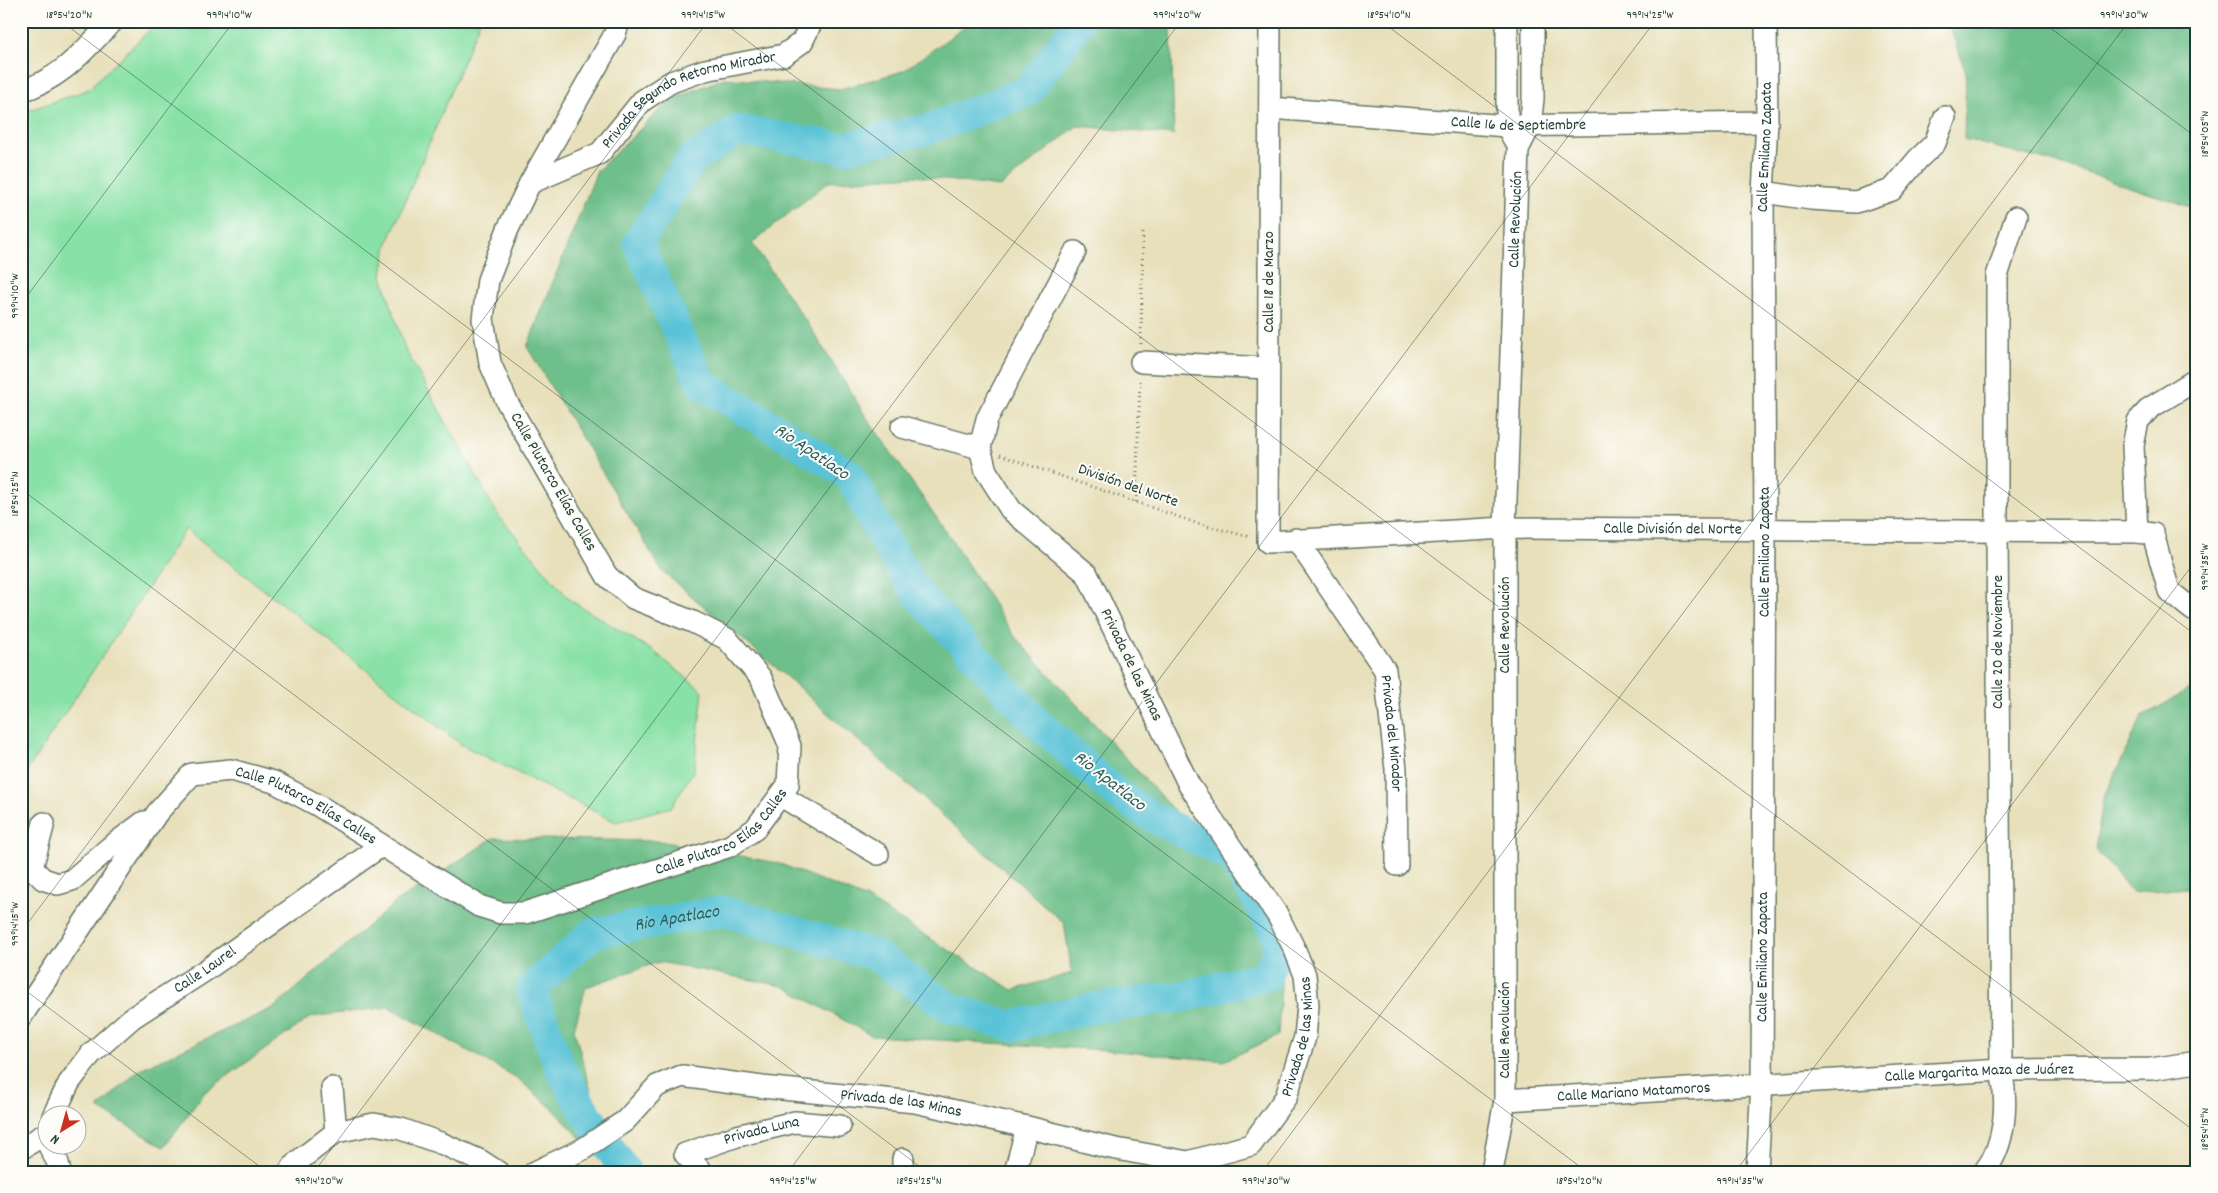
<svg xmlns="http://www.w3.org/2000/svg" width="2218" height="1193" font-family="Dekko,sans-serif">
<rect width="100%" height="100%" fill="#fdfcf7"/>
<filter id="ink" filterUnits="userSpaceOnUse"><feTurbulence type="fractalNoise" baseFrequency=".02" numOctaves="2"/><feDisplacementMap in="SourceGraphic" scale="10" xChannelSelector="R" yChannelSelector="G"/><feConvolveMatrix kernelMatrix="1 2 1 2 8 2 1 2 1" color-interpolation-filters="sRGB"/></filter>
<filter id="wash" filterUnits="userSpaceOnUse"><feTurbulence type="fractalNoise" baseFrequency=".0096" numOctaves="4" result="noise"/><feDisplacementMap in="SourceGraphic" scale="20" xChannelSelector="R" yChannelSelector="G"/><feGaussianBlur stdDeviation="1.12" result="paint"/><feColorMatrix in="noise" values="0 0 0 0 0 0 0 0 0 0 0 0 0 0 0 0 0 1.4 0 .05"/><feComposite in="paint" operator="in"/></filter>
<g filter="url(#wash)">
<rect width="100%" height="100%" fill="#e8e0bb"/>
<path fill="#88e1a6" stroke="#548f6d" d="M159,21H480L387,245L382,276L405,349L498,515L570,600L653,651L703,691L694,770L671,807L616,822L462,745L186,529L21,780V113L87,90Z"/>
<g fill="#6ebf8b" stroke="#467e60">
<path d="M693,21H717L691,29Z"/>
<path d="M973,21H1171L1174,135L1077,126L1000,187L915,176L828,182L752,243L812,330L865,415L948,534L1015,637L1177,814L1232,879L1282,971L1278,1036L1224,1061L1105,1050L872,1036L783,986L659,962L586,987L574,1029L593,1099L613,1142L642,1172H613L552,1108L517,1078L389,1007L311,1017L205,1092L164,1147L98,1108L140,1069L275,1007L396,902L493,838L659,841L778,863L865,898L1013,990L1072,973L1064,923L781,672L662,571L527,347L597,171L670,100L724,78L840,89L903,71Z"/>
<path d="M1948,21H2197V209L2056,163L1964,139L1966,73Z"/>
<path d="M2197,685V887L2133,893L2096,850L2103,799L2142,717Z"/>
</g>
<g fill="none" stroke-linecap="round" stroke-linejoin="round">
<path stroke="#5ac3d7" stroke-width="31" id="s1" d="M626,1172L584,1110L561,1070L531,989L593,933L723,911L875,955L950,1008L1011,1026L1094,1008L1181,997L1267,975L1281,942L1232,857L1156,819L1117,794L1032,718L918,595L875,524L850,475L701,383L638,243L692,159L739,130L843,148L929,129L1028,91L1080,21"/>
</g>
</g>
<g filter="url(#ink)">
<g fill="none" stroke-linecap="round" stroke-linejoin="round">
<defs>
<g id="minor">
<path id="s2" d="M1270,21L1268,542L1505,528L2137,532"/>
<path d="M1507,21V126L1513,138"/>
<path d="M21,91C62,79 84,50 113,21"/>
<path id="s3" d="M1270,108L1507,126L1767,122"/>
<path id="s4" d="M530,183L600,153L642,101L671,82L705,70L784,55L802,42L812,21"/>
<path d="M1763,192L1811,199L1856,202L1892,190L1918,159L1935,143L1945,117"/>
<path d="M1141,362L1268,368"/>
<path d="M2197,379L2150,408L2138,421L2133,446L2137,532L2153,534L2169,591L2193,610H2197"/>
<path d="M902,427L980,448"/>
<path id="s5" d="M1296,539L1385,670L1396,769L1397,865"/>
<path d="M781,796L878,854"/>
<path d="M44,823L32,868L43,879L58,884L72,880L109,848L144,822"/>
<path id="s6" d="M21,1017L157,813L192,774L231,770L274,782L319,806L479,906L501,913H525L730,846L755,829L788,785L790,746L761,678L727,639L693,622L633,598L607,576L507,402L490,363L483,319L488,280L508,229L530,183L615,34L619,21"/>
<path d="M332,1088L336,1132"/>
<path id="s7" d="M1505,1100L2001,1070L2151,1069L2197,1062"/>
<path id="s8" d="M53,1116L69,1083L91,1054L132,1018L206,970L381,846"/>
<path d="M49,1146L58,1163L60,1172"/>
<path d="M21,1149L43,1135L48,1143"/>
<path d="M903,1159V1172"/>
<path d="M289,1172L297,1162L336,1132L374,1124L401,1129L443,1144L481,1161L498,1172"/>
<path id="s9" d="M535,1172L583,1149L625,1121L657,1086L682,1076L762,1087L915,1102L1027,1127L1111,1148L1188,1162L1251,1145L1286,1097L1305,1037L1308,1006L1305,975L1295,950L1278,916L1189,785L1087,574L1011,510L986,471L980,448L987,419L1075,252"/>
<path id="s10" d="M702,1172L685,1154L737,1136L795,1122L840,1126"/>
<path d="M1015,1172L1027,1127"/>
<path id="s11" d="M1492,1172L1505,1100V528L1518,149L1530,126L1533,99V21"/>
<path id="s12" d="M1757,1172L1762,1083L1765,529L1763,192L1767,122L1766,21"/>
<path d="M1984,1172C2006,1145 2008,1102 2001,1070L1997,530V276L2016,217"/>
</g>
</defs>
<use href="#minor" stroke="#657663" stroke-width="24"/>
<g stroke="#657663" stroke-width="3" stroke-dasharray="1 4" stroke-linecap="butt">
<path d="M1141,344L1143,229"/>
<path d="M1000,455L1202,525L1251,537"/>
<path d="M1136,502L1140,380"/>
</g>
<use href="#minor" stroke="#fff" stroke-width="21"/>
</g>
</g>
<path fill="none" stroke="#1f3d34" stroke-width="1" stroke-opacity="0.45" d="M61,21L1587,1172M721,21L2197,1133M1381,21L2197,636M2041,21L2197,138M21,304L234,21M21,489L927,1172M21,932L708,21M21,987L267,1172M314,1172L1181,21M788,1172L1655,21M1262,1172L2129,21M1735,1172L2197,559"/>
<g text-anchor="middle" dominant-baseline="central" stroke-width="4" stroke-linejoin="round" paint-order="stroke">
<g font-size="16" fill="#1f3d34" stroke="#fdfcf7">
<text stroke="none"><textPath href="#s4" startOffset="185">Privada Segundo Retorno Mirador</textPath></text>
<text stroke="none"><textPath href="#s3" startOffset="249">Calle 16 de Septiembre</textPath></text>
<text stroke="none"><textPath href="#s12" startOffset="1025">Calle Emiliano Zapata</textPath></text>
<text stroke="none"><textPath href="#s11" startOffset="954">Calle Revolución</textPath></text>
<text transform="translate(1269 282) rotate(-90)">Calle 18 de Marzo</text>
<text transform="translate(553 482) rotate(60)">Calle Plutarco Elías Calles</text>
<text transform="translate(1128 486) rotate(19)">División del Norte</text>
<text stroke="none"><textPath href="#s2" startOffset="926">Calle División del Norte</textPath></text>
<text stroke="none"><textPath href="#s12" startOffset="620">Calle Emiliano Zapata</textPath></text>
<text transform="translate(1505 625) rotate(-90)">Calle Revolución</text>
<text transform="translate(1998 642) rotate(-90)">Calle 20 de Noviembre</text>
<text transform="translate(1131 665) rotate(64)">Privada de las Minas</text>
<text stroke="none"><textPath href="#s5" startOffset="222">Privada del Mirador</textPath></text>
<text stroke="none"><textPath href="#s6" startOffset="420">Calle Plutarco Elías Calles</textPath></text>
<text stroke="none"><textPath href="#s6" startOffset="884">Calle Plutarco Elías Calles</textPath></text>
<text stroke="none"><textPath href="#s12" startOffset="215">Calle Emiliano Zapata</textPath></text>
<text stroke="none"><textPath href="#s8" startOffset="215">Calle Laurel</textPath></text>
<text transform="translate(1505 1030) rotate(-90)">Calle Revolución</text>
<text stroke="none"><textPath href="#s9" startOffset="879">Privada de las Minas</textPath></text>
<text stroke="none"><textPath href="#s7" startOffset="475">Calle Margarita Maza de Juárez</textPath></text>
<text stroke="none"><textPath href="#s7" startOffset="129">Calle Mariano Matamoros</textPath></text>
<text stroke="none"><textPath href="#s9" startOffset="399">Privada de las Minas</textPath></text>
<text stroke="none"><textPath href="#s10" startOffset="105">Privada Luna</textPath></text>
</g>
<g font-size="18" font-style="italic" fill="#2e5e5d" stroke="#fdfcf7">
<text transform="translate(811 453) rotate(34)">Rio Apatlaco</text>
<text transform="translate(1109 782) rotate(38)">Rio Apatlaco</text>
<text stroke="none"><textPath href="#s1" startOffset="376">Rio Apatlaco</textPath></text>
</g>
</g>
<rect width="2218" height="1193" fill="none" stroke="#fdfcf7" stroke-width="55"/>
<g transform="translate(62 1130) rotate(217)"><circle r="24" fill="#fdfcf7" stroke="#a4b0a9"/>
<path d="M0-4L9 19L0 12L-9 19Z" fill="#c8321e"/>
<text y="-8" font-size="14" font-weight="bold" text-anchor="middle" fill="#1f3d34">N</text>
</g>
<rect x="28" y="28" width="2162" height="1138" fill="none" stroke="#1f3d34" stroke-width="2"/>
<g font-size="12" text-anchor="middle" fill="#1f3d34">
<text x="69" y="18">18°54'20"N</text>
<text x="229" y="18">99°14'10"W</text>
<text x="703" y="18">99°14'15"W</text>
<text x="1177" y="18">99°14'20"W</text>
<text x="1389" y="18">18°54'10"N</text>
<text x="1650" y="18">99°14'25"W</text>
<text x="2124" y="18">99°14'30"W</text>
<text transform="translate(2204 134) rotate(-90)" y="4">18°54'05"N</text>
<text transform="translate(14 296) rotate(-90)" y="4">99°14'10"W</text>
<text transform="translate(14 494) rotate(-90)" y="4">18°54'25"N</text>
<text transform="translate(2204 567) rotate(-90)" y="4">99°14'35"W</text>
<text transform="translate(14 924) rotate(-90)" y="4">99°14'15"W</text>
<text transform="translate(2204 1129) rotate(-90)" y="4">18°54'15"N</text>
<text x="319" y="1184">99°14'20"W</text>
<text x="793" y="1184">99°14'25"W</text>
<text x="919" y="1184">18°54'25"N</text>
<text x="1266" y="1184">99°14'30"W</text>
<text x="1579" y="1184">18°54'20"N</text>
<text x="1740" y="1184">99°14'35"W</text>
</g>
</svg>
